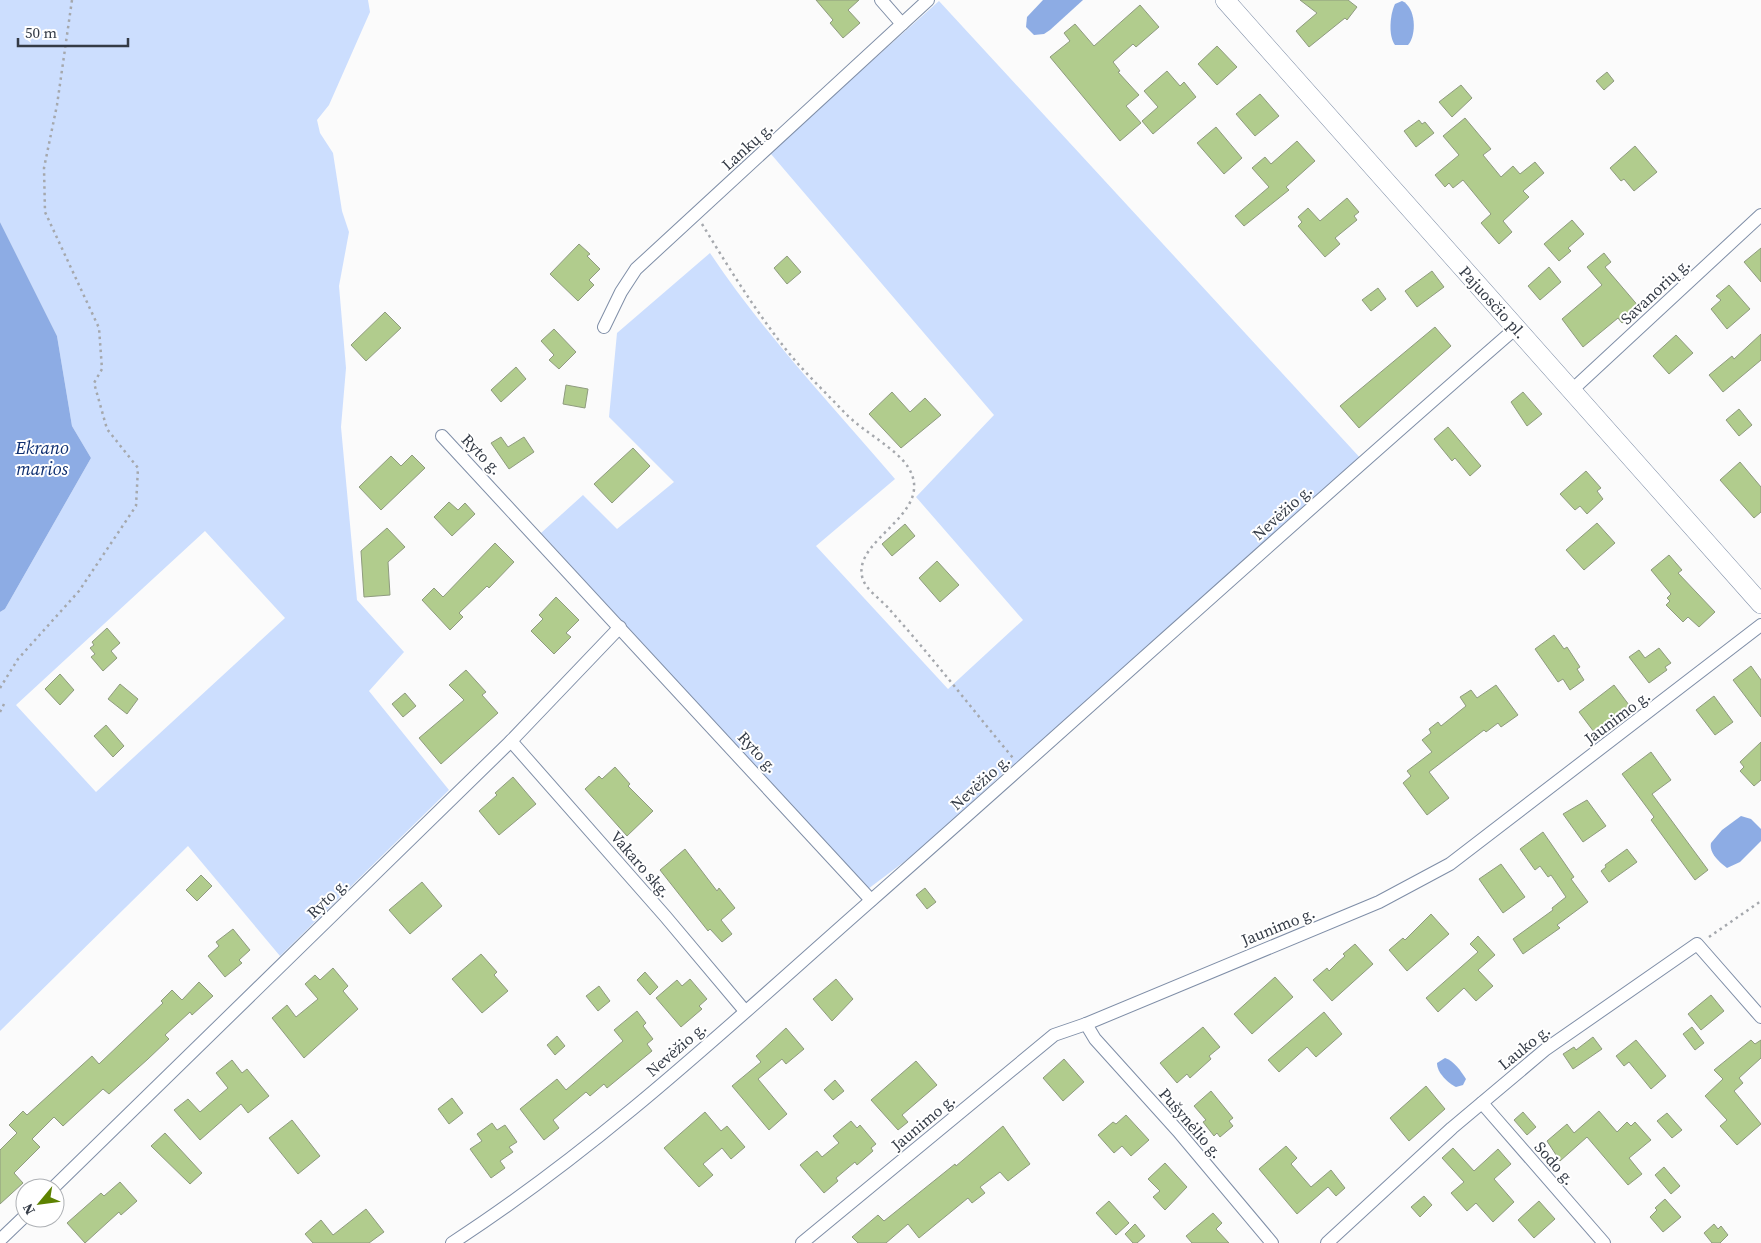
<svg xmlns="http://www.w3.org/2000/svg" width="1761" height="1243" font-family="'Source Serif 4',serif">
<rect width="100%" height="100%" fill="#fbfbfb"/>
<g fill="#ccdefe" fill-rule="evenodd">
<path d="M0,0H368L370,12L329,105L317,120L320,133L333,153L342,211L349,232L339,286L346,368L341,427L357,600L404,652L369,691L449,790L280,956L188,846L0,1031V612L5,609L91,458L72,426L57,336L0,222ZM205,531L285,618L96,792L16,705Z"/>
<path d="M939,1L1363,461L1021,767L1011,766L921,849L868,889L541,533L583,495L617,529L674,482L609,417L617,333L710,253C764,334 832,405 895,479L816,546L948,689L1023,620L916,497L994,415L765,147L858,59L865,67Z"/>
</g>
<g fill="#8dace4">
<path d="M1043,0H1083L1050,30L1044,34L1034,35L1026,27L1027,17Z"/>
<path d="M1402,1C1416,7 1417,35 1408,45H1395C1388,36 1390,14 1395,4Z"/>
<path d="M0,222L57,336L72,426L91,458L5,609L0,612Z"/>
<path d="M1741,816L1751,819L1761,829V841L1740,862L1727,868C1719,862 1709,853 1711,843L1722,830Z"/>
<path d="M1445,1058C1453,1060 1461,1071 1466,1079L1463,1085L1456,1087C1448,1083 1437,1073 1437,1063Z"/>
</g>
<g fill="#b1cc8d" stroke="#8f9b7f">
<path d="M816,0H859L848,10L860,23L843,38L830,23L833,20Z"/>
<path d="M1300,0H1348L1357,7L1347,20L1345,18L1309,47L1296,31L1317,13Z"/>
<path d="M1140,5L1159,27L1136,47L1133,44L1113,62L1120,71L1118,72L1139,95L1126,106L1141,123L1120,141L1050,57L1070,41L1064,33L1075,24L1094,46Z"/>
<path d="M1217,46L1237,67L1217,85L1198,64Z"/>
<path d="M1167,71L1180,86L1184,82L1196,97L1153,134L1142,121L1158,107L1144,91Z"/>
<path d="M1607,72L1614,81L1604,90L1596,81Z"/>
<path d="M1461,85L1472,98L1452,117L1439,102Z"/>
<path d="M1260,94L1279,116L1255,136L1236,114Z"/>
<path d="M1465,118L1491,149L1483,155L1501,177L1513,166L1520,174L1535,162L1544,173L1523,191L1529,197L1503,221L1512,232L1499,244L1481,223L1491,214L1463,180L1453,188L1449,183L1445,187L1435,175L1459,155L1443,136Z"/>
<path d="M1419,120L1422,124L1425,122L1434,133L1416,147L1404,131Z"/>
<path d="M1216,127L1242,158L1224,174L1197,143Z"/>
<path d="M1297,141L1315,161L1286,187L1289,190L1244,226L1235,216L1269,187L1252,168L1265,157L1271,164Z"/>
<path d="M1635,146L1657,172L1634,191L1624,179L1621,181L1610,168Z"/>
<path d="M1347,198L1359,212L1354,216L1357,220L1335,238L1340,244L1325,257L1298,226L1302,222L1298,217L1308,208L1320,221Z"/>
<path d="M1572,220L1584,234L1568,248L1571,251L1559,261L1544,244Z"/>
<path d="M579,244L590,254L587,256L600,269L589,280L594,285L578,301L550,274Z"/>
<path d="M1761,248V282L1744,262Z"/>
<path d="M1604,253L1611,262L1605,267L1640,308L1622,323L1618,318L1583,347L1562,319L1602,285L1587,267Z"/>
<path d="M787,256L801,272L787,284L774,268Z"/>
<path d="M1549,267L1561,282L1540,300L1528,286Z"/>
<path d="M1432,271L1444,287L1417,307L1405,291Z"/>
<path d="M1729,285L1750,309L1727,329L1711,309L1721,300L1716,296Z"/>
<path d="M1378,288L1386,299L1371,311L1362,300Z"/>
<path d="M385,312L401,328L366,361L351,345Z"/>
<path d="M1435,327L1451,346L1359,428L1340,406Z"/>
<path d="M554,329L576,352L559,369L549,360L554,355L541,341Z"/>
<path d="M1761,334V360L1723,392L1709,375L1732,356L1734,359Z"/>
<path d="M1676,335L1693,353L1669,374L1653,356Z"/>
<path d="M516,367L526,379L501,402L491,390Z"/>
<path d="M566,385L588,389L585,408L563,404Z"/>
<path d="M892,392L910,412L925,398L941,415L901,448L869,414Z"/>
<path d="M1523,392L1542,414L1527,426L1511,402Z"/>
<path d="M1739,409L1752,425L1739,436L1726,420Z"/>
<path d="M1448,427L1481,466L1470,476L1455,458L1452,461L1434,439Z"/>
<path d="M501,437L508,447L524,437L534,452L509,469L491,443Z"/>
<path d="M633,448L650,466L612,503L594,484Z"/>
<path d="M412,455L425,468L381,510L359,487L391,456L401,466Z"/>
<path d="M1740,462L1761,487V512L1754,518L1720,480Z"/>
<path d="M1586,471L1601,488L1597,491L1603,499L1587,514L1580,506L1575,510L1560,494Z"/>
<path d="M449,502L458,510L465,503L475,514L452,536L434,517Z"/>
<path d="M1597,523L1615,543L1584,570L1566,550Z"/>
<path d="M905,524L915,536L892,556L882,544Z"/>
<path d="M387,528L405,547L388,562L390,595L364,597L361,551Z"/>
<path d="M495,543L514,562L489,588L487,586L459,613L463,617L450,630L422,600L434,588L443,597Z"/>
<path d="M1669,555L1682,570L1678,573L1715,612L1699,627L1688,617L1683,622L1666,605L1670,601L1667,598L1671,594L1651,570Z"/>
<path d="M937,561L959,585L940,602L919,578Z"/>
<path d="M556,597L579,620L566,633L571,637L554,654L531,631L543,619L539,615Z"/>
<path d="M107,628L120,643L111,651L117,658L103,671L91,657L95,654L90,648L94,645L92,642Z"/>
<path d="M1554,635L1564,649L1567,647L1580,667L1577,669L1584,680L1570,690L1563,679L1558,682L1535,649Z"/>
<path d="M1659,648L1671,663L1665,667L1667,670L1649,683L1629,657L1639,650L1645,658Z"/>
<path d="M1751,666L1761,680V717L1733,680Z"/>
<path d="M466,670L486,692L482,695L498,713L441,764L419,738L464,700L449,685Z"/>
<path d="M60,674L74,690L60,705L45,689Z"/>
<path d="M120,684L138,699L127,714L108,699Z"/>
<path d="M1496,685L1518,715L1501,727L1498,723L1486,732L1484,730L1429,772L1449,798L1427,815L1403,783L1411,776L1407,771L1432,752L1422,740L1431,733L1429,729L1438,722L1441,726L1466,706L1460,697L1471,690L1477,698Z"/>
<path d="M1614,685L1629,705L1594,732L1579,712Z"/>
<path d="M405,693L416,706L403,717L392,704Z"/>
<path d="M1714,696L1733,722L1715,735L1696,710Z"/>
<path d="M106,725L124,746L113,757L94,736Z"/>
<path d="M1761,742V780L1754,786L1740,771L1744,767L1740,762Z"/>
<path d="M1651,752L1671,780L1652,794L1708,870L1695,880L1651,820L1654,817L1622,774Z"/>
<path d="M615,767L630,784L628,786L653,811L627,836L585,789L599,776L602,779Z"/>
<path d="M513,777L536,804L499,835L479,811L497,795L495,793Z"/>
<path d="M1587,800L1606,826L1583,842L1563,814Z"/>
<path d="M1543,832L1574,877L1571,879L1588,902L1557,925L1560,928L1523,954L1513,939L1553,910L1552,908L1566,897L1551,875L1548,877L1540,866L1535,870L1520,849Z"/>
<path d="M685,849L717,891L719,888L735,908L721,920L732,934L722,942L710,929L708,931L660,870Z"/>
<path d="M1627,849L1637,862L1609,882L1601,871L1606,867L1605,865Z"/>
<path d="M1501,864L1525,897L1503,913L1479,879Z"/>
<path d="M201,875L212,886L197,901L186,890Z"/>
<path d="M422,882L442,906L410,934L389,910Z"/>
<path d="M925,888L936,902L927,909L916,895Z"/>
<path d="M1431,914L1449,934L1407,971L1389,950L1403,938L1405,940Z"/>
<path d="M233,929L250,950L239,960L242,963L225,977L208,956L219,946L216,942Z"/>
<path d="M1478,936L1495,955L1478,970L1493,986L1476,1001L1464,988L1438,1012L1426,998L1478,952L1470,944Z"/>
<path d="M1355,944L1373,964L1332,1001L1313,980L1327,968L1329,971L1337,963L1345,956L1343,954Z"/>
<path d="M481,954L497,972L494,975L508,991L482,1013L452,979Z"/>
<path d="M333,968L348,986L343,991L358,1009L304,1058L272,1018L287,1005L296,1017L318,999L305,984L315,975L320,980Z"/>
<path d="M645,972L658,987L650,995L637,980Z"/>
<path d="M1275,977L1293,997L1252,1034L1234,1014Z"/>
<path d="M690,979L707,999L699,1006L702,1009L681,1027L656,998L677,980L682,986Z"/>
<path d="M836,979L853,999L832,1021L813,999Z"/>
<path d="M199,982L213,996L192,1015L190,1012L165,1035L169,1039L148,1059L109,1094L103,1089L63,1126L54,1117L32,1139L40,1147L14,1173L23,1183L0,1204V1150L17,1133L9,1125L23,1111L27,1115L92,1056L99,1064L163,1003L161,1001L172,990L182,1000Z"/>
<path d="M599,986L610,1001L598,1011L586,996Z"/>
<path d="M1711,995L1724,1011L1701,1030L1688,1014Z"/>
<path d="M637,1011L646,1023L643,1026L653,1039L647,1044L652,1051L607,1088L604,1084L590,1096L586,1092L553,1120L559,1128L544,1140L520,1109L557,1079L566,1090L623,1041L614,1030Z"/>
<path d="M1324,1012L1342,1034L1316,1057L1307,1047L1279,1072L1268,1060Z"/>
<path d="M1203,1027L1220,1047L1209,1056L1211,1059L1190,1078L1187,1074L1177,1083L1160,1063Z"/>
<path d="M1692,1027L1704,1043L1695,1050L1683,1034Z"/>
<path d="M786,1028L804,1049L786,1064L782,1059L758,1079L787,1114L769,1130L732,1086L761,1062L756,1056Z"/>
<path d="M557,1036L565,1046L555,1055L547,1045Z"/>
<path d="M1593,1037L1602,1049L1573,1069L1563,1054L1574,1047L1576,1050Z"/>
<path d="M1636,1040L1666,1076L1651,1089L1629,1062L1624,1066L1616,1056Z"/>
<path d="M1751,1040L1755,1044L1761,1040V1058L1739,1078L1743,1083L1734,1091L1761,1124L1737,1145L1720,1126L1727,1120L1705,1096L1723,1079L1714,1070Z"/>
<path d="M1064,1059L1084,1082L1063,1101L1043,1078Z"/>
<path d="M232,1060L242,1073L247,1069L269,1096L248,1113L241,1104L200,1140L174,1110L188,1099L200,1112L228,1088L216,1073Z"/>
<path d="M916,1061L937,1085L902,1115L908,1122L898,1130L871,1100Z"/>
<path d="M835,1080L844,1091L833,1100L824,1090Z"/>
<path d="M1426,1086L1445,1109L1409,1141L1390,1118Z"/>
<path d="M1211,1091L1233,1118L1229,1121L1233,1126L1220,1137L1217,1133L1214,1136L1203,1122L1206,1120L1194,1106Z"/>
<path d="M452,1098L463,1113L449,1124L438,1109Z"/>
<path d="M1599,1111L1617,1132L1627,1122L1631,1126L1635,1122L1651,1140L1629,1158L1642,1174L1628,1185L1587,1137L1560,1161L1547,1141L1567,1124L1574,1133Z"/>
<path d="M705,1112L721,1131L727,1126L745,1147L731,1159L722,1148L703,1164L713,1175L699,1187L664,1148Z"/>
<path d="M1523,1112L1536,1127L1527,1135L1514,1120Z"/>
<path d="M1667,1113L1682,1130L1672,1138L1657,1121Z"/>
<path d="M1126,1115L1149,1140L1131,1156L1122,1146L1114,1153L1098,1135L1113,1122L1116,1124Z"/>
<path d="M292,1120L320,1156L298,1174L269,1138Z"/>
<path d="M851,1121L857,1128L860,1125L876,1144L871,1148L873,1151L857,1165L855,1162L836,1178L838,1181L824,1193L800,1165L817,1151L822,1157L839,1143L833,1136Z"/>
<path d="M492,1123L497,1130L505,1125L517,1142L509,1147L513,1152L500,1161L505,1168L491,1178L470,1149L482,1141L477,1134Z"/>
<path d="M1003,1126L1030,1164L1008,1181L1000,1172L980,1187L985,1193L972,1203L968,1198L919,1238L908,1224L886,1243H858L852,1237L878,1215L884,1221L955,1164L956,1166Z"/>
<path d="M165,1133L202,1173L190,1184L151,1146Z"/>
<path d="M1286,1146L1297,1158L1291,1164L1311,1187L1331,1170L1345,1188L1336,1196L1328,1187L1297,1214L1259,1169Z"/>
<path d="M1453,1148L1474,1171L1498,1149L1511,1164L1494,1179L1514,1202L1493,1222L1476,1203L1467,1211L1451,1193L1464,1182L1442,1158Z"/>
<path d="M1165,1163L1187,1187L1165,1210L1153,1197L1160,1191L1148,1179Z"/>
<path d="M1664,1167L1680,1186L1671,1194L1655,1175Z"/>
<path d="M120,1182L137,1201L121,1215L119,1212L85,1243L67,1223L101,1193L104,1196Z"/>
<path d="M1424,1196L1432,1205L1420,1217L1411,1207Z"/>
<path d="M1665,1199L1681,1217L1663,1232L1650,1217L1657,1210L1655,1208Z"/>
<path d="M1109,1201L1129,1223L1116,1235L1096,1213Z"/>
<path d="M1539,1201L1555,1219L1534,1238L1518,1220Z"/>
<path d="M366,1209L384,1232L369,1243H313L305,1234L321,1220L333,1235Z"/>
<path d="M1213,1213L1222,1223L1216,1229L1229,1243H1192L1186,1236Z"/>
<path d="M1135,1224L1145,1236L1137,1243H1133L1125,1234Z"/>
<path d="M1714,1224L1718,1229L1721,1226L1728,1235L1720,1243H1712L1704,1233Z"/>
</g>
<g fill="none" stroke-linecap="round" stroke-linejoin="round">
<defs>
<g id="minor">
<path d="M881,0L902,24"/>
<path d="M604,327L621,292L636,269L928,0"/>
<path d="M1571,391L1761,215"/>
<path d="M442,436L871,900"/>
<path d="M511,741L665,916L745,1011"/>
<path d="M1086,1024L1095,1039L1178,1131L1272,1243"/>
<path d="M1482,1103L1604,1243"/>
<path d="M53,1188L511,741L620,627"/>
<path d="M0,1240L25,1216"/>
<path d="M452,1243C603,1145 733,1022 867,904C1084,713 1297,518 1516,328"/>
<path d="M802,1243L1054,1035L1086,1024L1379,902L1450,864L1761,625"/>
<path d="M1327,1243L1452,1128L1546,1049L1697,944L1761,1017"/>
</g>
<path id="secondary" d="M1225,0L1761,604"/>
</defs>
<use href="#minor" stroke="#7f8ea7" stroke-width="14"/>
<use href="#secondary" stroke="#7f8ea7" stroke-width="20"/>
<g stroke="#a5a8ad" stroke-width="2.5" stroke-dasharray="2.5 4" stroke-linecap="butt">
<path d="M702,224C729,268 756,312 788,352C806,374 826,393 845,413C862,431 897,449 908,467C937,513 854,538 862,576C864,589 882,600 890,610C933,658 972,709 1013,758"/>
<path d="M0,688L18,659L79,591L136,506L138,468L107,429L94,383L102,369L99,328L45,212L44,168L57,105L72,0"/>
<path d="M0,712L4,704"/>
<path d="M1709,937L1761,901"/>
</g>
<use href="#minor" stroke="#fff" stroke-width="12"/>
<use href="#secondary" stroke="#fff" stroke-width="19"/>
</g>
<g text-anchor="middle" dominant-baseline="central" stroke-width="4" stroke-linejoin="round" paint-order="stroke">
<g font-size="16" fill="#343b46" stroke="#fff">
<text transform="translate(747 146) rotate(-42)">Lankų g.</text>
<text transform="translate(1655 291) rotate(-43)">Savanorių g.</text>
<text transform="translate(1493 302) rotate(48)">Pajuosčio pl.</text>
<text transform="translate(482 454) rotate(46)">Ryto g.</text>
<text transform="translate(1282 512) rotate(-42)">Nevėžio g.</text>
<text transform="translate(1617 717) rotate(-37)">Jaunimo g.</text>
<text transform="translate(758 752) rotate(47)">Ryto g.</text>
<text transform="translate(980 782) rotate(-42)">Nevėžio g.</text>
<text transform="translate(641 864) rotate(49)">Vakaro skg.</text>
<text transform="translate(327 898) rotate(-44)">Ryto g.</text>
<text transform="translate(1278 926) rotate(-22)">Jaunimo g.</text>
<text transform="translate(1524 1047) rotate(-39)">Lauko g.</text>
<text transform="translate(676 1049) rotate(-41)">Nevėžio g.</text>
<text transform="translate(923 1122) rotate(-40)">Jaunimo g.</text>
<text transform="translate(1191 1123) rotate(49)">Pušynėlio g.</text>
<text transform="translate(1555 1163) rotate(49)">Sodo g.</text>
</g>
<g font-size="18" font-style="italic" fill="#0e2f70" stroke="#fff">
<text x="42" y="447">Ekrano<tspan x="42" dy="21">marios</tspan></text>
</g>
</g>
<g transform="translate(40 1203) rotate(241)"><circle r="24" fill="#ffffff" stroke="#aeb1b5"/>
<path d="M0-4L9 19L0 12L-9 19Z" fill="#5d8200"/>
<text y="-8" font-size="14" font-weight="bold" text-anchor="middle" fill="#343b46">N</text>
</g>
<path d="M18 38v8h110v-8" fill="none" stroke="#343b46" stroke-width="2.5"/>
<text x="25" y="38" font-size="15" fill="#343b46" stroke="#ffffff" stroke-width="4" paint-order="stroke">50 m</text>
</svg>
